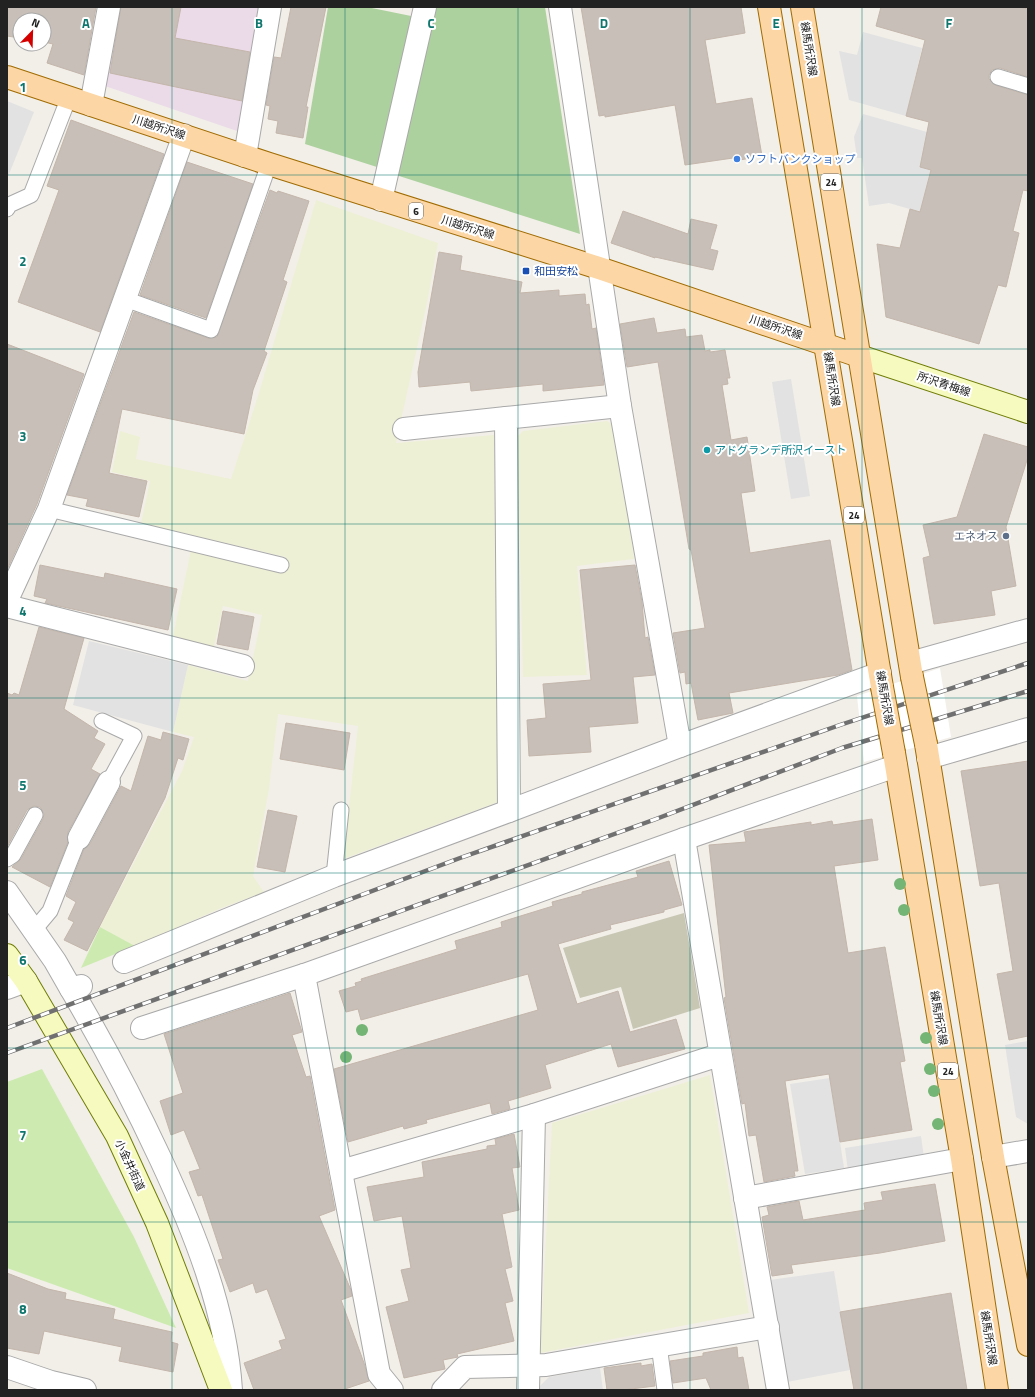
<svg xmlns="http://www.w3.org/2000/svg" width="1035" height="1397" font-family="'Titillium Web','Noto Sans JP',sans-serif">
<rect width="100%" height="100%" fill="#f2efe9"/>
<path fill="#ebdbe8" d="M117,7H261L240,132L102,85Z"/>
<path fill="#c7c7b4" d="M684,913L700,1008L633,1029L621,987L580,998L563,948Z"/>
<g fill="#eef0d5">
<path d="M316,200L438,243L427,303L396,443L494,435L498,802L343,859L358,726L278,714L269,789L253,876L264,892L219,909L135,946L100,927L182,771L194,737L173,732L188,665L248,681L262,615L223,606L214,647L173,636L191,550L283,570L286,557L141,523L150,481L112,472L120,431L140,437L136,459L231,479L258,396Z"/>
<path d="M607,421L617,427L634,559L577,566L587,675L523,677L517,437L523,431Z"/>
<path d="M710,1075L749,1313L540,1353L552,1123Z"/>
</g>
<g fill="#cdebb0">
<path d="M100,927L135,946L81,968Z"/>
<path d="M42,1069L134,1237L176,1328L7,1268V1082Z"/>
</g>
<g fill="#add19e">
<path d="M328,7H367L416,17L380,168L305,144Z"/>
<path d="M434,7H545L580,234L396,175Z"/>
</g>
<g fill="#e2e2e2">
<path d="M863,32L922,48L906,116L849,100L839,51L857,55Z"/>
<path d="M7,101L34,112L7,179Z"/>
<path d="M863,114L927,132L920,167L931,170L920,212L889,203L869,206L862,158H857L854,137Z"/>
<path d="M791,379L810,496L791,499L772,382Z"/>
<path d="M89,641L188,665L173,732L73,705Z"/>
<path d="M1028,1041V1124L1016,1117L1005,1045Z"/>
<path d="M830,1078L844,1168L805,1174L790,1084Z"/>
<path d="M921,1136L924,1158L848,1171L845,1148Z"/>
<path d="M834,1271L850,1370L787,1382L770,1280Z"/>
<path d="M600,1368L603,1390H539V1387L549,1377Z"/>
</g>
<path fill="#fff" d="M940,668L951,737L864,762L857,696Z"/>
<g fill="#c7bfb8" stroke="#c4b6ab">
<path d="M7,7H96L84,75L47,63L53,44L44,42V20H20V38L7,36Z"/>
<path d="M121,7H181L175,38L250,52L242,101L110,73Z"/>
<path d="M291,7H326L306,107H308L303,138L276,133L278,121L268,119L270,106L266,105L274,57L281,58Z"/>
<path d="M581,7H741L745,33L705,40L716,104L752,98L762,156L734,161L733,158L685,165L675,105L605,117V115L599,116Z"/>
<path d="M881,7H1018L1028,9V77L1000,68L992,70L989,75V79L995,85L1028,95V191L1023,190L1013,231L1019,233L1006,287L998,285L979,344L886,317L877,244L900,248L910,209L920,212L931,170L920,167L929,122L906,116L925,40L876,26Z"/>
<path d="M71,120L164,154L100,332L18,302L59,190L47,186Z"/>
<path d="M187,162L253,184L206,318L140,295Z"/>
<path d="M270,190L277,193L278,191L309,201L283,280L287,282L264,351L267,353L253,390L244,434L122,409L109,473L147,481L139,517L86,506L88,499L67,495L134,312L208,338L217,337Z"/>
<path d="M623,211L688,234L691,219L717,225L710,249L718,251L713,270L655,257V258L611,243Z"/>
<path d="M439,252L462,256L460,270L522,282L520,293L559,290V296L585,294L586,305L589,304L592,329L596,328L604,385L543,391V384L471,391L470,382L419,387L418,372Z"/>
<path d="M654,318L657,333L685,329L686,337L702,335L705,351L710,350V352L725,350L730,378H727L728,384L722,385L731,440L747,437L755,491L741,493L750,553L830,540L852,670L838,675L729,693L733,713L698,720L691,683L686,684L685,672L680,673L673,633L705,628L691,550L689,549L658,362L627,367L620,324Z"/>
<path d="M7,344L84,374L37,504L7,570Z"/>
<path d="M984,434L1028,447V457L1006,527L1016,586L991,591L995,615L934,624L923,558L930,556L923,525L957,517Z"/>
<path d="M40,565L104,578L105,573L177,589L168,630L45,603L47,599L34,596Z"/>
<path d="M635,565L642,602L645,638L648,637L655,675L633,677L638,723L589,727L591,752L529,756L527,720L546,718L543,684L591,680L580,570Z"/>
<path d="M223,611L254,617L248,650L217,644Z"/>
<path d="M39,627L84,638L64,709L98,731L94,738L105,744L91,769L100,774L68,832V842L50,887L12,867L21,859L43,819L44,814L40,807L34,806L27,810L7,847V693L12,695L14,693L19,695Z"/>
<path d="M286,723L350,733L344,770L280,759Z"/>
<path d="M163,732L189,739L183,760L178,758L165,798L87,951L64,940L74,922L68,919L76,902L66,896L84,849L90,844L121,786L131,791L148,736L161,740Z"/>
<path d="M1028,761V1036L1009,1040L997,974L1013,971L999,883L980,886L961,771Z"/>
<path d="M268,810L297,816L285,872L257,867Z"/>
<path d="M872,819L878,860L834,866L848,953L885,947L905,1061L900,1062L912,1130L840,1142L829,1074L785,1081L798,1171H794L795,1176L764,1182L756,1135L749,1136L745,1103L742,1104L731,1039L724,998L726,997L709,845L746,842L744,832L811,822V825L832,821L833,825Z"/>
<path d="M669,861L682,905L664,910V912L610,925L611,929L558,944L577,1004L618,991L630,1032L676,1019L685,1049L618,1067L611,1044L545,1065L551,1088L508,1101L510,1109L492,1114L490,1103L426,1120L427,1123L404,1129L403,1126L348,1142L334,1069L538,1010L528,974L361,1020L358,1009L346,1012L339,991L356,986L355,983L362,981L361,979L457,949L455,941L502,927L501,922L553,906L552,902L582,894V892L638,877L636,871Z"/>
<path d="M290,993L302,1032L292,1035L306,1077L310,1076L335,1210L319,1216L351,1290L352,1296L341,1300L364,1363L369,1381L342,1390H254L244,1363L282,1349L279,1341L286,1339L267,1289L256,1293L253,1283L230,1292L218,1260L223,1259L202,1195L198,1196L189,1172L200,1169L184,1130L171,1135L160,1101L183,1093L164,1034Z"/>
<path d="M514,1134L520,1167L512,1168L519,1210L502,1214L512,1267L505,1269L513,1301L505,1303L514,1341L457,1354L458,1357L443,1360L445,1369L404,1378L386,1307L409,1301L401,1270L411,1268L402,1216L374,1221L367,1187L424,1177L422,1162L487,1149V1146L496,1145L495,1139Z"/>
<path d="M935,1184L945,1241L880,1253L791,1265L793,1273L772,1276L762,1217L769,1215L767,1207L799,1201L803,1220L865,1210L864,1203L883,1200L881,1192Z"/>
<path d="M7,1273L48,1289L66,1293L65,1299L115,1309L113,1319L172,1332L171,1342L178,1344L173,1372L119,1361L122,1347L44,1331L39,1354L7,1348Z"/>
<path d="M951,1293L967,1390H854L840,1312Z"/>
<path d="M737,1347L738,1358L743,1357L749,1390H711L706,1378L673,1383L670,1361L703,1356V1353Z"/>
<path d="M641,1363V1366L652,1364L655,1386L623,1390H607L604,1368Z"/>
</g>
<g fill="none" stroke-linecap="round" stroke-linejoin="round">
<defs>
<g id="lane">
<path d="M998,77L1028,86"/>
<path d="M7,209L9,205L31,195L69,97"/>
<path d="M125,299L211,330L269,164"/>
<path d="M49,509L281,565"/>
<path d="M102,721L134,736L109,782"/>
<path d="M7,859L13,855L35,815"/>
<path d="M334,876L341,810"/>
<path d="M34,930L50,911L79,838"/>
<path d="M659,1345L665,1390"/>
</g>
<g id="street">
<path d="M560,7L620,406L680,746"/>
<path d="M91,105L109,7"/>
<path d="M245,156L270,7"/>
<path d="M381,200L425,7"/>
<path d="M620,406L506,418L509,811L680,746L880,673"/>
<path d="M404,429L506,418"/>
<path d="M7,600L49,509L184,135"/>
<path d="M7,606L243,666"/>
<path d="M910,663L1028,630"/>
<path d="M928,758L1028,729"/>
<path d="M79,838L109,782"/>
<path d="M684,839L778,1390"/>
<path d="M7,892L55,961L71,989L81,986"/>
<path d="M124,962L334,876L509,811"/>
<path d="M7,988L26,981"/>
<path d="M71,989C104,1045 134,1102 161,1160C195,1233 226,1310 231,1390"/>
<path d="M142,1028L304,975"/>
<path d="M993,1157L1028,1151"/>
<path d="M341,1171L534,1115L719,1055"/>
<path d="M745,1198L962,1159"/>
<path d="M7,1367L51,1382L85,1390"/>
<path d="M392,1390L379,1374L304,975L684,839L896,766"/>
<path d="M443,1390L465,1367L546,1365L768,1327"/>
<path d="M528,1390L534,1115"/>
</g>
<g id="secondary">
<path d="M859,356L1028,412"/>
<path d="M7,955L26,981L117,1136L157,1223L221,1390"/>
</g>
<g id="primary">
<path d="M769,7L882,687"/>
<path d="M802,7L912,677"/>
<path d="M7,77L269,164L599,268L859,356"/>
<path d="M926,744L993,1157L1028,1345"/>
<path d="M894,753L962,1159L997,1390"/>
</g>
</defs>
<use href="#lane" stroke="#a9a9a9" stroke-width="17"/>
<use href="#street" stroke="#a9a9a9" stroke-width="24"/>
<use href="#secondary" stroke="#707d05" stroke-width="24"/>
<use href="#primary" stroke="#a06b00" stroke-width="24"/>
<use href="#lane" stroke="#fff" stroke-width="15"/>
<use href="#street" stroke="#fff" stroke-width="22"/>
<use href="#secondary" stroke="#f7fabf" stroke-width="22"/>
<use href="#primary" stroke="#fcd6a4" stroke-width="22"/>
<defs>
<g id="rail">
<path d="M7,1028L460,858L840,725L1028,663"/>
<path d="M7,1053L656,819L842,748L1028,691"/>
</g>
</defs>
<use href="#rail" stroke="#707070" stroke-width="4.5"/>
<use href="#rail" stroke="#fff" stroke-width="3" stroke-dasharray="9" stroke-linecap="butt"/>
<defs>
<g id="primary-bridge">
<path d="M912,677L926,744"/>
<path d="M882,687L894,753"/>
</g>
</defs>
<use href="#primary-bridge" stroke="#a06b00" stroke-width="24" stroke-linecap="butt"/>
<use href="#primary-bridge" stroke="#fcd6a4" stroke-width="22"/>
</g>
<g fill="#74b475">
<circle cx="900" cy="884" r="6"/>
<circle cx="904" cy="910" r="6"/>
<circle cx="362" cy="1030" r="6"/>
<circle cx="926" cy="1038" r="6"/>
<circle cx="346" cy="1057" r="6"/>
<circle cx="930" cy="1069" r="6"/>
<circle cx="934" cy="1091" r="6"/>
<circle cx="938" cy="1124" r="6"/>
</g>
<path fill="none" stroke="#0f766e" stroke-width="1" stroke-opacity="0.55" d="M172,7V1390M345,7V1390M518,7V1390M690,7V1390M862,7V1390M7,175H1028M7,349H1028M7,524H1028M7,698H1028M7,873H1028M7,1048H1028M7,1222H1028"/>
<circle fill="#3f7fe0" stroke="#fff" stroke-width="1.5" cx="737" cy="159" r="4"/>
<rect fill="#1a4fb4" stroke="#fff" stroke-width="1.5" x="522" y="267" width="8" height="8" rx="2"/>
<circle fill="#0f9aa8" stroke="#fff" stroke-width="1.5" cx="707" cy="450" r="4"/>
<circle fill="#5c6f8a" stroke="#fff" stroke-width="1.5" cx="1006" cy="536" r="4"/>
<g text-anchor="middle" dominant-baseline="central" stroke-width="4" stroke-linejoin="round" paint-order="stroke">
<g fill="#fff" stroke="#646464" stroke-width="1">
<rect x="821" y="174" width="20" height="16" rx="3"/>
<rect x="409" y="203" width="14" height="16" rx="3"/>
<rect x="844" y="507" width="20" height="16" rx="3"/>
<rect x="938" y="1063" width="20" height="16" rx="3"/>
</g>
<g font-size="10" font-weight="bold" fill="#222">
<text x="831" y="182">24</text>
<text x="416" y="211">6</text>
<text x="854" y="515">24</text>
<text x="948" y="1071">24</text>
</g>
<g font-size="11" fill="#222" stroke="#fff">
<text transform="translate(809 49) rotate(81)">練馬所沢線</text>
<text transform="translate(159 127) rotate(18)">川越所沢線</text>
<text transform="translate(468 227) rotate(17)">川越所沢線</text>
<text transform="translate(776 327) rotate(18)">川越所沢線</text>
<text transform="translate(832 379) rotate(81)">練馬所沢線</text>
<text transform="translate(944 384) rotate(18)">所沢青梅線</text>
<text transform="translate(885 698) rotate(80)">練馬所沢線</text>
<text transform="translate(939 1018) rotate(80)">練馬所沢線</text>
<text transform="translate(130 1165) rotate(65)">小金井街道</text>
<text transform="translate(989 1338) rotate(81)">練馬所沢線</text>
</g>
<g font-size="11" fill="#366cbe" stroke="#fff" text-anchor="start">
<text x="745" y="159">ソフトバンクショップ</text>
</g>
<g font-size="11" fill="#164399" stroke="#fff" text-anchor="start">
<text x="534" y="271">和田安松</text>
</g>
<g font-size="11" fill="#0d838f" stroke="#fff" text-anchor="start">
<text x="715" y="450">アドグランデ所沢イースト</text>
</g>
<g font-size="11" fill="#4e5e75" stroke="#fff" text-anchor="end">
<text x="998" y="536">エネオス</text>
</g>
</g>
<g font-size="13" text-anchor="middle" font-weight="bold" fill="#0f766e" stroke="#fff" stroke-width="4" stroke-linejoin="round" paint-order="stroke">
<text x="86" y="28">A</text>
<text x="259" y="28">B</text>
<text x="431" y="28">C</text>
<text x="604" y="28">D</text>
<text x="776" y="28">E</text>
<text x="949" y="28">F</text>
<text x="23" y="92">1</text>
<text x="23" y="266">2</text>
<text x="23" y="441">3</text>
<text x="23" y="616">4</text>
<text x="23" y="790">5</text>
<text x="23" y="965">6</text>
<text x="23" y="1140">7</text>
<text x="23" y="1314">8</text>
</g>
<rect width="1035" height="1397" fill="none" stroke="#222222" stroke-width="16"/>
<g transform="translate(32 32) rotate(23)"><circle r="19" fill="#ffffff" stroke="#a7a7a7"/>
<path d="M0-3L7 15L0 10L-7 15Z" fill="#d40000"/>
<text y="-6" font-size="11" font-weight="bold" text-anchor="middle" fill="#222222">N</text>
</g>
</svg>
